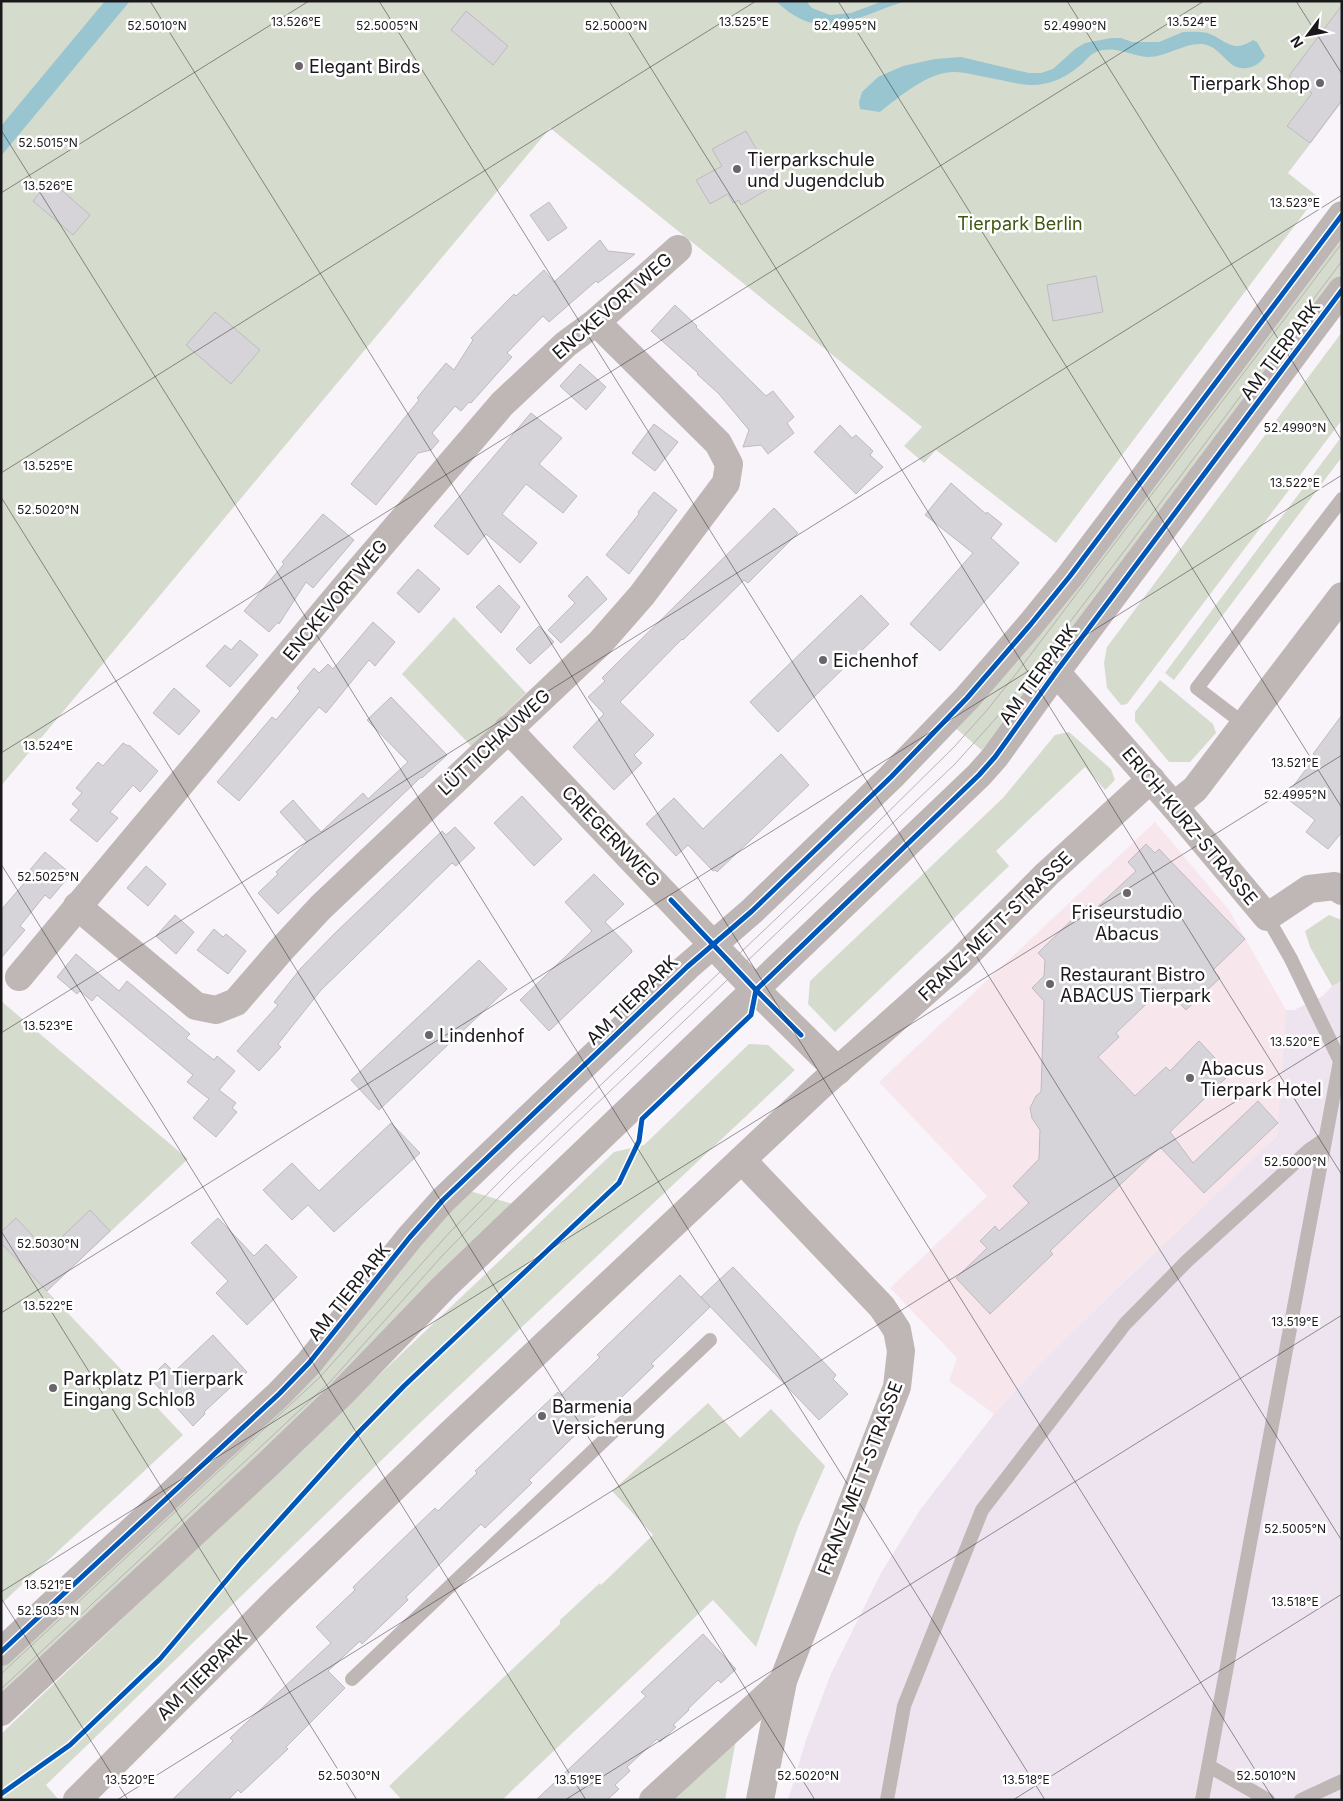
<svg xmlns="http://www.w3.org/2000/svg" width="1343" height="1801" font-family="Inter,sans-serif">
<rect width="100%" height="100%" fill="#f9f4fa"/>
<path fill="#f7e7ed" d="M1155,822L1229,910L1286,1010L1277,1136L1098,1307L994,1414L949,1381L957,1358L890,1288L987,1196L879,1082Z"/>
<path fill="#ede4f0" d="M1342,981V1800H788L806,1740L830,1676L881,1573L920,1510L994,1414L1035,1370L1098,1307L1277,1136L1286,1010H1294L1323,996L1332,986Z"/>
<g fill="#d6dccd">
<path d="M1,1H1342V102L1288,173L1317,196L1056,543L936,450L924,463L904,446L922,427L550,128L1,786Z"/>
<path d="M1342,232V273L985,753L953,726Z"/>
<path d="M1342,332V420L1127,704L1121,705L1107,688L1104,663L1107,647Z"/>
<path d="M1342,436V457L1174,680L1165,673Z"/>
<path d="M454,617L526,693L471,746L402,674Z"/>
<path d="M1160,680L1213,724L1216,733L1190,762H1169L1135,721V712Z"/>
<path d="M1069,732L1111,769L1115,780L1105,790L1085,767L996,851L1009,866L835,1032L808,1004L810,981L1003,798L1055,735Z"/>
<path d="M1329,915L1342,920V981L1332,986L1310,947L1305,931Z"/>
<path d="M1,1001L188,1159L47,1291L183,1435L1,1604Z"/>
<path d="M749,1044L768,1045L795,1070L422,1421L46,1785L59,1800H1V1734L614,1152L644,1145Z"/>
<path d="M467,1190L516,1205L340,1386L1,1699V1668L21,1650L424,1240Z"/>
<path d="M708,1403L740,1438L771,1409L825,1466L798,1527L756,1647L713,1600L502,1800H402L389,1786L560,1624V1620L600,1583L601,1585L653,1535L612,1491Z"/>
<path d="M737,1734L725,1800H669Z"/>
</g>
<g fill="#98c5cf">
<path d="M105,1H130L1,156V126Z"/>
<path d="M776,1H806L812,8L830,15L851,13L883,1H906C856,16 822,46 776,1Z"/>
<path d="M1183,32C1192,32 1202,31 1210,34C1228,42 1233,53 1253,40L1257,42L1265,56C1258,68 1241,73 1230,63C1221,55 1214,45 1202,44C1183,43 1165,58 1146,57C1129,55 1112,44 1094,53C1090,55 1086,60 1083,63C1070,74 1059,81 1043,84C1030,87 1014,83 1001,80C986,78 972,73 956,72C929,71 900,96 880,112L860,109L859,102L862,92L878,77L903,66L935,59L961,57L1029,73H1041L1053,69L1075,49L1085,43L1111,38H1121L1132,42H1159Z"/>
</g>
<g fill="#d6d4d8" stroke="#bcbbc0">
<path d="M1342,5V100L1310,143L1287,126L1312,93L1289,76Z"/>
<path d="M466,11L508,46L493,65L451,30Z"/>
<path d="M746,131L767,168L771,166L780,182L741,205L739,200L733,203L728,194L710,204L696,180L722,166L712,149Z"/>
<path d="M50,180L90,215L73,235L33,201Z"/>
<path d="M549,202L567,228L548,241L530,215Z"/>
<path d="M600,240L608,251L635,254L598,283L596,281L549,322L543,316L507,353L512,357L471,403L469,402L461,411L455,406L432,433L439,441L431,450L418,453L376,505L351,484L419,400L417,398L446,363L454,370L473,340L471,338L514,294L516,296L544,270L554,282Z"/>
<path d="M1096,276L1103,312L1053,321L1047,285Z"/>
<path d="M675,305L697,326L696,327L766,396L773,391L794,417L787,423L794,433L768,454L761,445L743,447L749,430L719,394L697,374L698,373L651,331Z"/>
<path d="M215,312L260,350L231,384L186,345Z"/>
<path d="M580,364L606,387L586,410L560,386Z"/>
<path d="M531,413L562,438L539,464L577,496L563,513L526,484L502,514L537,543L520,563L486,534L468,555L434,526Z"/>
<path d="M654,424L678,442L655,471L632,453Z"/>
<path d="M840,425L852,438L856,435L873,451L870,455L883,467L856,494L814,452Z"/>
<path d="M951,483L986,514L987,512L1002,524L991,538L1019,563L940,651L910,624L973,553L925,515Z"/>
<path d="M654,492L677,510L629,574L606,555L639,514L638,512Z"/>
<path d="M774,508L798,533L748,583L744,580L683,640L682,639L620,702L654,735L634,755L642,763L614,790L573,747L604,714L588,697L605,681L602,678Z"/>
<path d="M323,514L354,540L313,588L306,582L279,624L278,622L269,632L244,611L284,564L282,562Z"/>
<path d="M418,569L440,589L419,613L397,593Z"/>
<path d="M587,576L607,599L561,643L548,630L575,603L568,596Z"/>
<path d="M499,585L520,607L501,633L476,607Z"/>
<path d="M861,595L889,624L778,732L750,702Z"/>
<path d="M373,622L395,642L375,666L369,660L326,713L319,707L239,801L217,782L272,717L276,720L300,691L297,688L314,668L319,673L328,664L333,669Z"/>
<path d="M539,626L554,642L530,664L516,649Z"/>
<path d="M240,640L258,655L230,687L206,666L225,645L231,650Z"/>
<path d="M174,688L200,711L179,735L153,713Z"/>
<path d="M391,697L447,755L422,778L421,777L278,914L258,893L278,874L276,872L307,842L280,812L293,800L321,832L363,793L368,799L408,762L367,720Z"/>
<path d="M1342,715V832L1328,849L1306,832L1315,820L1285,797L1316,756L1313,754Z"/>
<path d="M123,743L128,746L129,745L158,771L140,792L133,785L110,812L118,818L97,842L70,820L79,810L72,804L82,793L76,788L98,762L103,766Z"/>
<path d="M781,754L809,785L717,872L715,870L713,871L688,845L676,856L646,824L674,798L703,829Z"/>
<path d="M522,796L562,839L534,866L494,823Z"/>
<path d="M455,827L475,848L456,866L452,863L321,990L278,1044L281,1047L259,1071L237,1051L278,1005L274,1002L301,968L334,934L442,831L446,835Z"/>
<path d="M1146,844L1155,853L1159,849L1245,939L1213,970L1220,978L1186,1010L1164,987L1116,1033L1119,1037L1098,1057L1135,1096L1166,1067L1170,1071L1199,1041L1230,1074L1170,1132L1193,1163L1258,1101L1278,1123L1204,1193L1160,1147L1050,1251L1053,1254L990,1314L956,1278L987,1248L980,1241L995,1226L999,1231L1029,1203L1013,1186L1039,1159L1040,1130L1032,1118L1030,1108L1036,1096L1041,1092L1044,1001L1032,988L1044,976L1045,960L1038,953L1088,904L1094,910L1136,871L1128,862Z"/>
<path d="M45,852L71,874L50,899L45,895L20,926L25,930L1,958V910L27,880L24,877Z"/>
<path d="M146,866L166,884L148,906L127,888Z"/>
<path d="M594,874L624,904L605,922L631,949L632,952L549,1031L520,1000L592,931L565,902Z"/>
<path d="M175,915L194,932L176,954L156,936Z"/>
<path d="M214,929L223,937L226,934L246,951L228,974L197,950Z"/>
<path d="M76,954L119,991L127,981L190,1034L186,1038L214,1060L217,1056L235,1071L219,1090L236,1103L232,1108L237,1112L216,1137L193,1118L209,1099L187,1082L193,1075L97,995L92,1001L80,991L77,994L57,977Z"/>
<path d="M479,960L507,989L379,1110L351,1080Z"/>
<path d="M391,1123L420,1153L334,1232L308,1205L292,1220L263,1190L292,1163L319,1191Z"/>
<path d="M90,1210L110,1231L47,1291L1,1243V1232L16,1218L47,1251Z"/>
<path d="M218,1218L254,1256L266,1244L297,1277L247,1325L216,1293L228,1281L191,1243Z"/>
<path d="M733,1267L836,1375L833,1379L848,1394L819,1420L701,1297Z"/>
<path d="M680,1275L710,1307L651,1364L654,1366L622,1397L606,1412L603,1408L529,1480L532,1483L485,1528L481,1524L406,1597L408,1600L362,1644L360,1641L328,1671L345,1688L286,1747L288,1749L241,1793L238,1790L228,1800H172L233,1741L230,1738L331,1643L316,1627L355,1590L353,1587L435,1508L438,1511L477,1473L475,1471L558,1392L561,1395L591,1366L600,1357L597,1355Z"/>
<path d="M213,1335L247,1372L204,1412L205,1414L193,1426L150,1378L165,1363L174,1372Z"/>
<path d="M703,1634L736,1669L721,1683L718,1680L688,1709L689,1710L673,1725L676,1727L660,1742L657,1739L627,1767L630,1771L615,1785L619,1789L607,1800H536L646,1696L641,1692Z"/>
</g>
<g fill="none" stroke-linecap="round" stroke-linejoin="round">
<g stroke="#bfb7b5" stroke-width="14">
<path d="M1244,724L1197,688L1342,499"/>
<path d="M352,1679L710,1340"/>
<path d="M1209,1766L1268,1800"/>
<path d="M887,1800L904,1706L982,1510L1125,1324L1187,1261L1309,1150L1325,1139"/>
<path d="M1202,1800L1340,1061L1291,959L1267,917"/>
<path d="M1301,1800L1342,1781"/>
</g>
<g stroke="#bfb7b5" stroke-width="28">
<path d="M1056,672L1174,806L1267,917L1309,889L1335,886L1342,891"/>
<path d="M508,729L756,990L838,1071"/>
<path d="M1174,806L1195,789L1342,596"/>
<path d="M77,906L196,1006L216,1010L236,1002L280,951L321,907L600,643L642,595L726,483L729,464L718,443L596,322"/>
<path d="M19,977L351,580L502,404L566,344L596,322L678,249"/>
<path d="M742,1160L882,1307L897,1330L901,1351L897,1387L783,1681L760,1800"/>
<path d="M77,1800L277,1600L449,1435L818,1088L960,961L1047,874L1151,779"/>
<path d="M653,1800L783,1681"/>
</g>
<g stroke="#beb5b5" stroke-width="28">
<path d="M1,1652L279,1394L309,1363L410,1237L443,1200L687,967L752,911L891,777L967,698L1031,624L1070,576L1342,215"/>
<path d="M1,1712L266,1466L342,1393L443,1288L979,775L995,757L1056,672L1342,290"/>
</g>
<g stroke="#b7b1b3" stroke-width="1">
<path d="M1,1674L320,1377L450,1232L510,1171L875,825L954,747L988,709L1019,670L1342,243"/>
<path d="M1,1689L330,1382L442,1256L511,1185L955,764L997,717L1122,554L1342,261"/>
</g>
<defs>
<g id="cycleway">
<path d="M671,900L756,990L801,1035"/>
<path d="M756,990L979,775L995,757L1056,672L1342,290"/>
<path d="M1,1652L279,1394L309,1363L410,1237L443,1200L687,967L752,911L891,777L967,698L1031,624L1070,576L1342,215"/>
<path d="M1,1794L70,1745L160,1659L241,1563L360,1431L404,1386L619,1183L639,1141L642,1119L751,1015L756,990"/>
</g>
</defs>
<use href="#cycleway" stroke="#fff" stroke-width="8"/>
<use href="#cycleway" stroke="#0057b8" stroke-width="5"/>
</g>
<path fill="none" stroke="#1b181c" stroke-width="1" stroke-opacity="0.45" d="M150,1L1274,1800M379,1L1342,1541M609,1L1342,1175M838,1L1342,808M1067,1L1342,441M1296,1L1342,74M1,130L1045,1800M1,193L309,1M1,473L756,1M1,497L815,1800M1,753L1204,1M1,864L586,1800M1,1033L1342,195M1,1231L357,1800M1,1313L1342,475M1,1592L1342,755M1,1598L128,1800M117,1800L1342,1035M565,1800L1342,1315M1013,1800L1342,1594"/>
<g fill="#69656a" stroke="#fff" stroke-width="2">
<circle cx="299" cy="66" r="5"/>
<circle cx="1320" cy="83" r="5"/>
<circle cx="737" cy="169" r="5"/>
<circle cx="823" cy="660" r="5"/>
<circle cx="1127" cy="893" r="5"/>
<circle cx="1050" cy="984" r="5"/>
<circle cx="429" cy="1035" r="5"/>
<circle cx="1190" cy="1078" r="5"/>
<circle cx="53" cy="1388" r="5"/>
<circle cx="542" cy="1416" r="5"/>
</g>
<g text-anchor="middle" dominant-baseline="central" stroke-width="5" stroke-linejoin="round" paint-order="stroke">
<g font-size="18" fill="#1b181c" stroke="#fff" text-anchor="start">
<text x="309" y="66">Elegant Birds</text>
<text x="1310" y="83" text-anchor="end">Tierpark Shop</text>
<text x="747" y="159">Tierparkschule<tspan x="747" dy="21">und Jugendclub</tspan></text>
<text x="833" y="660">Eichenhof</text>
<text x="1127" y="912" text-anchor="middle">Friseurstudio<tspan x="1127" dy="21">Abacus</tspan></text>
<text x="1060" y="974">Restaurant Bistro<tspan x="1060" dy="21">ABACUS Tierpark</tspan></text>
<text x="439" y="1035">Lindenhof</text>
<text x="1200" y="1068">Abacus<tspan x="1200" dy="21">Tierpark Hotel</tspan></text>
<text x="63" y="1378">Parkplatz P1 Tierpark<tspan x="63" dy="21">Eingang Schloß</tspan></text>
<text x="552" y="1406">Barmenia<tspan x="552" dy="21">Versicherung</tspan></text>
</g>
<g font-size="18" fill="#3e570f" stroke="#fff">
<text x="1020" y="223">Tierpark Berlin</text>
</g>
<g font-size="18" fill="#1b181c" stroke="#fff">
<text transform="translate(612 306) rotate(-41)">ENCKEVORTWEG</text>
<text transform="translate(1280 350) rotate(-53)">AM TIERPARK</text>
<text transform="translate(335 600) rotate(-50)">ENCKEVORTWEG</text>
<text transform="translate(1038 674) rotate(-54)">AM TIERPARK</text>
<text transform="translate(494 742) rotate(-43)">LÜTTICHAUWEG</text>
<text transform="translate(1190 826) rotate(50)">ERICH-KURZ-STRASSE</text>
<text transform="translate(611 836) rotate(46)">CRIEGERNWEG</text>
<text transform="translate(995 926) rotate(-44)">FRANZ-METT-STRASSE</text>
<text transform="translate(632 1000) rotate(-44)">AM TIERPARK</text>
<text transform="translate(349 1292) rotate(-51)">AM TIERPARK</text>
<text transform="translate(860 1478) rotate(-69)">FRANZ-METT-STRASSE</text>
<text transform="translate(202 1675) rotate(-45)">AM TIERPARK</text>
</g>
</g>
<g font-size="12" text-anchor="middle" fill="#1b181c" stroke="#fff" stroke-width="5" stroke-linejoin="round" paint-order="stroke">
<text x="296" y="26">13.526°E</text>
<text x="744" y="26">13.525°E</text>
<text x="1192" y="26">13.524°E</text>
<text x="157" y="30">52.5010°N</text>
<text x="387" y="30">52.5005°N</text>
<text x="616" y="30">52.5000°N</text>
<text x="845" y="30">52.4995°N</text>
<text x="1075" y="30">52.4990°N</text>
<text x="48" y="147">52.5015°N</text>
<text x="48" y="190">13.526°E</text>
<text x="1295" y="207">13.523°E</text>
<text x="1295" y="432">52.4990°N</text>
<text x="48" y="470">13.525°E</text>
<text x="1295" y="487">13.522°E</text>
<text x="48" y="514">52.5020°N</text>
<text x="48" y="750">13.524°E</text>
<text x="1295" y="767">13.521°E</text>
<text x="1295" y="799">52.4995°N</text>
<text x="48" y="881">52.5025°N</text>
<text x="48" y="1030">13.523°E</text>
<text x="1295" y="1046">13.520°E</text>
<text x="1295" y="1166">52.5000°N</text>
<text x="48" y="1248">52.5030°N</text>
<text x="48" y="1310">13.522°E</text>
<text x="1295" y="1326">13.519°E</text>
<text x="1295" y="1533">52.5005°N</text>
<text x="48" y="1589">13.521°E</text>
<text x="1295" y="1606">13.518°E</text>
<text x="48" y="1615">52.5035°N</text>
<text x="349" y="1780">52.5030°N</text>
<text x="808" y="1780">52.5020°N</text>
<text x="1266" y="1780">52.5010°N</text>
<text x="130" y="1784">13.520°E</text>
<text x="578" y="1784">13.519°E</text>
<text x="1026" y="1784">13.518°E</text>
</g>
<rect width="1343" height="1801" fill="none" stroke="#1b181c" stroke-width="5"/>
<g transform="translate(1308 35) rotate(238)" stroke="#ffffff" stroke-width="4" paint-order="stroke">
<path d="M0-4L9 19L0 12L-9 19Z" fill="#1b181c"/>
<text y="-8" font-size="14" font-weight="bold" text-anchor="middle" fill="#1b181c">N</text>
</g>
</svg>
